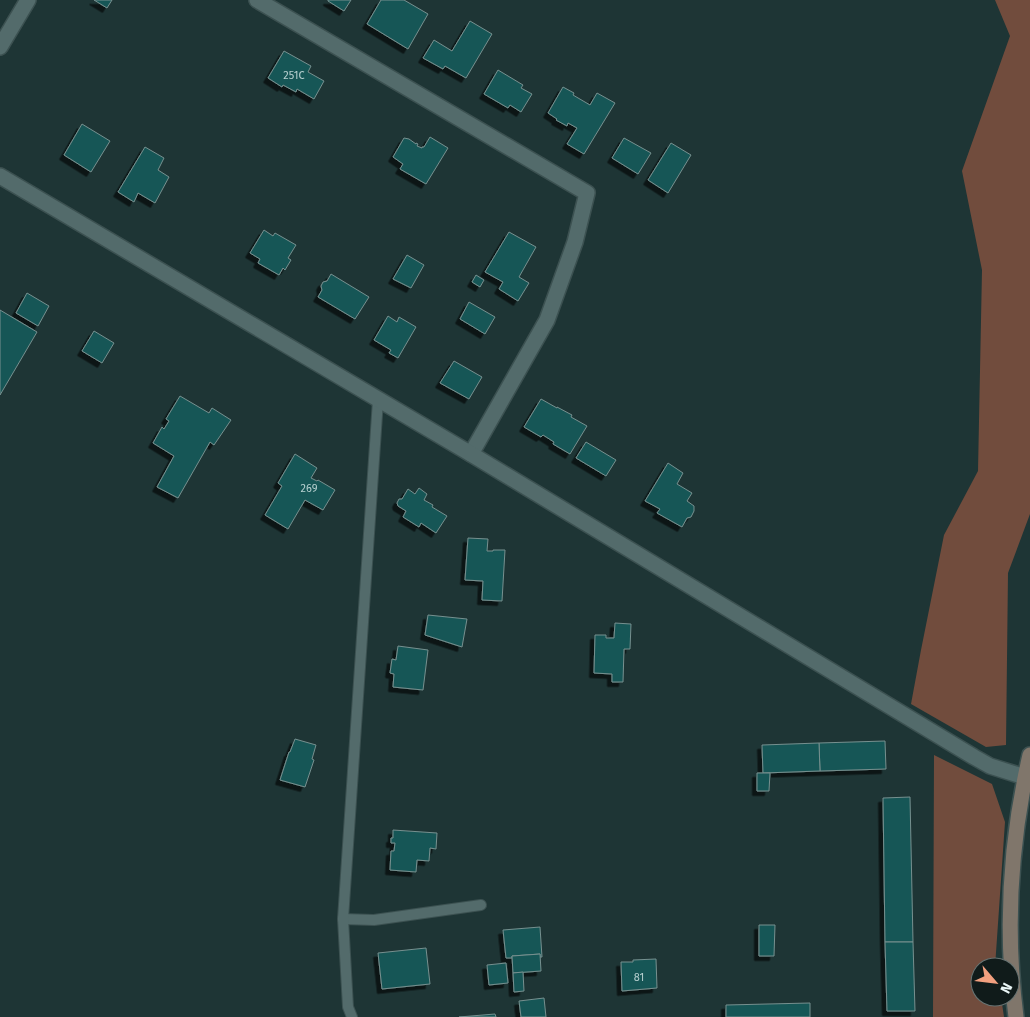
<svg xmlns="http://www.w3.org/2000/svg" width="1030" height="1017" font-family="'Fira Sans',sans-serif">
<defs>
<filter id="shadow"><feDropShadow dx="-4.5" dy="4.5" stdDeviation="0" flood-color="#0009"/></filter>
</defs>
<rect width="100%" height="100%" fill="#1e3535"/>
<g fill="#714c3d">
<path d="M995,0H1030V514L1008,573L1006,745L986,747L911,704L921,650L944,535L978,471L982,270L962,171L1010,36Z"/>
<path d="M934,755L992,784L1005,822L995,967H980V997H1001L1004,1017H933Z"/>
</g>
<g fill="#195757" stroke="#76908f" filter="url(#shadow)">
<path d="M94,0H112L107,8Z"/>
<path d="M328,0H351L344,11L328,1Z"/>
<path d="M381,0H404L428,14L408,49L367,24Z"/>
<path d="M470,21L492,34L466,78L445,66L443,69L423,58L434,40L452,51Z"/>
<path d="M284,51L311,66L308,72L324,81L314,99L297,89L296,92L283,85L282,87L268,78Z"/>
<path d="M498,70L523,85L521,88L532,94L521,112L510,105L508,108L484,94Z"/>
<path d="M563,87L574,93L573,95L590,105L597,93L615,103L584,154L567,144L577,128L568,123L567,126L556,120L557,119L548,113Z"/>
<path d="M82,124L110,141L91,172L64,155Z"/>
<path d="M430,137L448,148L426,184L400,169L403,164L393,157L404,138L409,139L416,144V143L418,144L417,146L422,148V147H424Z"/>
<path d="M624,138L651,153L638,174L612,158Z"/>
<path d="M671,143L691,155L668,193L648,180Z"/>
<path d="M145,147L164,158L158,170L169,177L155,203L138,193L134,202L118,192Z"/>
<path d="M264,230L273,236L275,233L296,245L288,258L291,260L285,270L283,268L279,275L258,263L260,259L250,253Z"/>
<path d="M509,232L536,247L519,277L529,283L518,301L499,289L503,282L485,272Z"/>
<path d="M407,255L424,265L411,288L393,279Z"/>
<path d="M331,274L369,297L355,319L318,297L322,290L321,286L323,282L327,281Z"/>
<path d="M476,275L484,280L480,287L472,282Z"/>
<path d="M27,293L49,306L38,326L16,313Z"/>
<path d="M469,302L495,317L485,334L460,319Z"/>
<path d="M0,310L37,332L0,395Z"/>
<path d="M388,316L397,322L399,317L416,327L398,358L389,353L391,350L374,340Z"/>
<path d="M94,331L114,343L102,363L82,351Z"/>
<path d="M454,361L482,377L469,399L440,383Z"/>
<path d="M180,396L209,413L212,408L231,420L214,445L210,442L178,498L157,487L174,456L153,443L162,427L164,429L169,421L166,419Z"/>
<path d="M541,399L557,408V407L572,415L571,417L587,426L570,454L553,444L554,442L543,435L541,437L524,427Z"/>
<path d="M586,442L616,460L606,476L576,458Z"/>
<path d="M295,454L317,468L311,478L317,481L318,480L335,490L323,510L305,500L288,529L265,515L282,486L278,483Z"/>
<path d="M668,463L683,473L677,484L692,493L687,501L694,506V511L691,517L687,518L682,527L657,513L660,509L645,501Z"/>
<path d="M419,488L427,494L424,500L433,505L432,507L447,516L436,533L421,523L419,527L403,517L406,511L398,506L397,503L399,499H402L408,489L415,494Z"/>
<path d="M468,538L488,539L487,551H493V550H505L502,601L482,600L483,581L465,580Z"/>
<path d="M428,615L467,619L462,647L425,635Z"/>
<path d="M615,623L631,624L630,649H624L623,682H612V674L594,673L595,635H606V638H614Z"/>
<path d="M398,646L428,650L423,690L393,687L394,674L390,673L392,659L396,660Z"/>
<path d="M295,739L316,745L312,759L314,760L305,787L280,780L289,752H290Z"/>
<path d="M885,741L886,769L820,771L819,743Z"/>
<path d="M819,743L820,771L763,773L762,745Z"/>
<path d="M757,773H770L769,791H757Z"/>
<path d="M910,797L913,942H885L883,798Z"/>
<path d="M393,830L437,833L436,849L430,848L429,861L417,860L416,872L390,870L391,851H394L395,843H391V838H393Z"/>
<path d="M759,925H775L774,956H759Z"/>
<path d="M540,927L542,957H540V954L512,956V958H506L503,930Z"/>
<path d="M885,942H913L915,1011H887Z"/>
<path d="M426,948L430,984L382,989L378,953Z"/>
<path d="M540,954L541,971L513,973L512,956Z"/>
<path d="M656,959L657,988L622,991L621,962H633V960Z"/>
<path d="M506,963L508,983L489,985L487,965Z"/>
<path d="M523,972L524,991L514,992L513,973Z"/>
<path d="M544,998L546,1017H521L519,1001Z"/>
<path d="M810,1003V1017H726V1005Z"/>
<path d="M495,1014L496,1017H459Z"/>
</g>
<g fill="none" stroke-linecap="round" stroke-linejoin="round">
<defs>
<g id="lane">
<path d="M343,919L374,920L481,905"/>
<path d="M352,1017L348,1007L343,919L378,400"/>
</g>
<g id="street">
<path d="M257,0L587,193L575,242L547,320L471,454"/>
<path d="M0,47L28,0"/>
<path d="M0,176L471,454L974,757L990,766L1025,777"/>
</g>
<path id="secondary" d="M1016,1017C1005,930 1010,841 1030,755"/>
</defs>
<use href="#lane" stroke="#3c5151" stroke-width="12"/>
<use href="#street" stroke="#3c5151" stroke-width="18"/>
<use href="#secondary" stroke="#3c5151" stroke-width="18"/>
<use href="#lane" stroke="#536b6b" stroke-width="10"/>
<use href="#street" stroke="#536b6b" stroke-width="15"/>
<use href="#secondary" stroke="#80766b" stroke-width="15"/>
</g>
<g text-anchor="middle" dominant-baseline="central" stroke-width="5" stroke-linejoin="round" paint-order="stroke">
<g font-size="11" fill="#b6cfcf">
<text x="294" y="75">251C</text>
<text x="309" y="488">269</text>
<text x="639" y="977">81</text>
</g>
</g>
<g transform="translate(995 982) rotate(118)"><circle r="24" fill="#101b1a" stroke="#677372"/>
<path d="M0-4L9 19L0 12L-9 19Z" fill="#f2a07f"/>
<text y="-8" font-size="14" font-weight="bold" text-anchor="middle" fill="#eaf7f7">N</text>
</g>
</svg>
